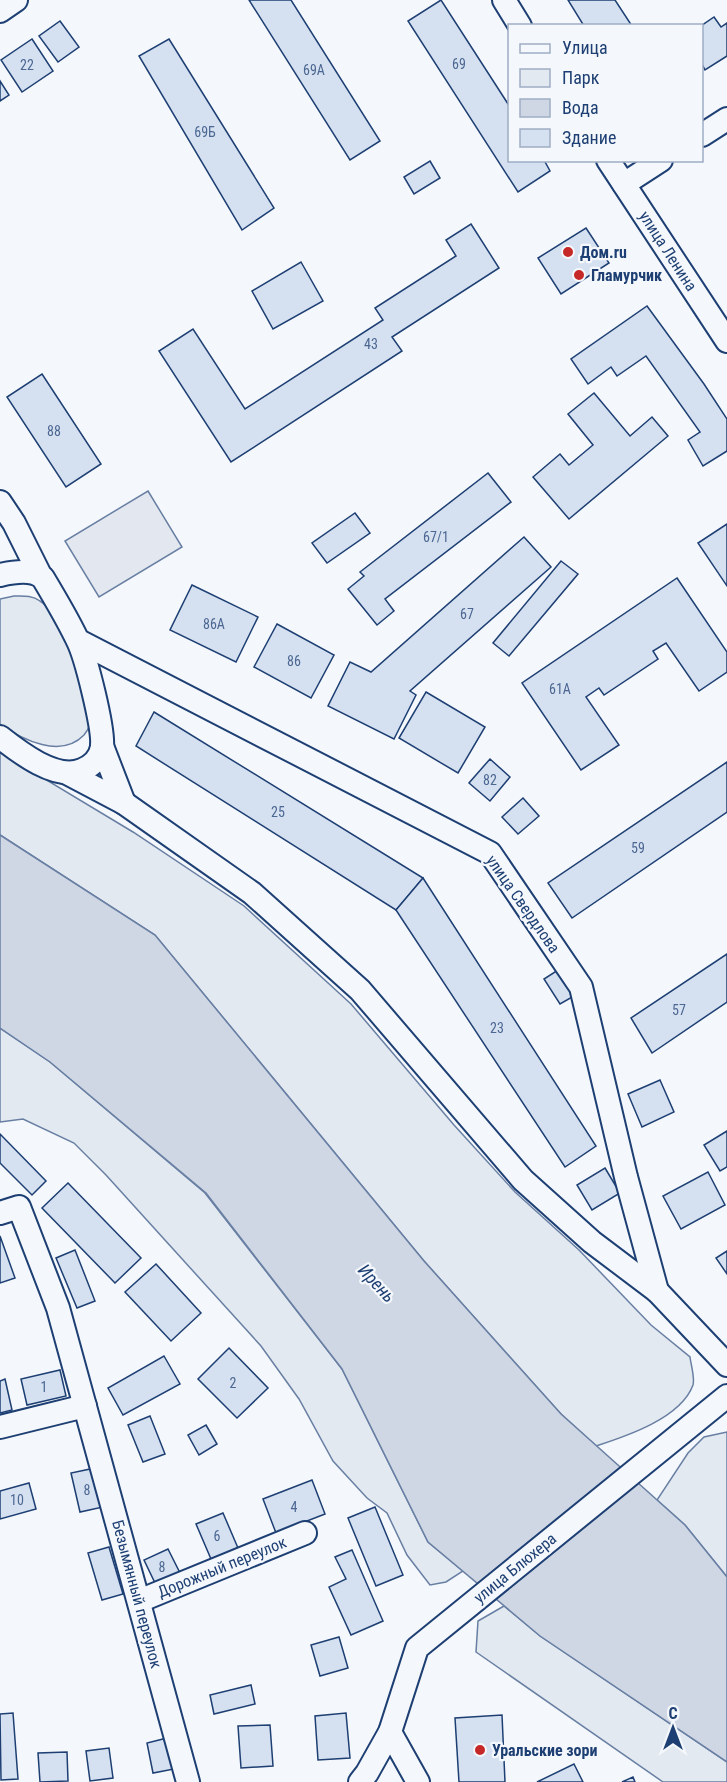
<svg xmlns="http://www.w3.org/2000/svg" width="727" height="1782" font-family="'Roboto Condensed',sans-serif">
<rect width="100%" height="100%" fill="#f4f7fb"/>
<g fill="#e3e9f0" stroke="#687fa3" stroke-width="1.5">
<path d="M14,596C23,596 32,595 40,601C52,608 59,627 65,640C77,663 90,691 91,718C91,725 88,730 84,735C61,759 23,740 0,724V599Z"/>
<path d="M0,752L133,832L244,906L351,1004L454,1125L515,1192L579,1250L651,1325L690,1357C691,1365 695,1378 693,1385C681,1418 627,1436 596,1446L561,1414L424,1261L155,935L0,835Z"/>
<path d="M0,1028L50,1062L205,1193L342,1369L428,1542L463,1571L446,1582L430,1585L407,1555L387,1513L367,1498L333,1461L299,1399L261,1346L106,1175L74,1143L23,1119L0,1122Z"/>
<path d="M727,1432V1577L685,1525L657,1500L688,1453L704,1437Z"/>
<path d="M504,1606L540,1636L727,1762V1782H663L476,1652L478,1621Z"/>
</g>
<path fill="#e3e8f0" stroke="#687fa3" stroke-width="1.5" d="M148,491L182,547L99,597L65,541Z"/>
<path fill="#cfd7e4" stroke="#687fa3" stroke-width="1.5" d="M0,835L155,935L424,1261L561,1414L685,1525L727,1577V1762L540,1636L428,1542L342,1369L206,1193L50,1062L0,1028Z"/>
<g fill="#d5e0f0" stroke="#1d3f73" stroke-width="1.5">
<path d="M249,0H291L380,141L350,160Z"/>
<path d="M441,0L510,107V160H544L550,171L518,192L408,21Z"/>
<path d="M568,0H615L632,26H584Z"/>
<path d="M714,17L721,27L727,23V56L705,70L702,64L701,26Z"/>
<path d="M60,21L79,47L58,62L39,36Z"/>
<path d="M32,39L53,71L22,92L1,60Z"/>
<path d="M169,39L274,208L242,230L139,56Z"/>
<path d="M0,81L9,95L0,101Z"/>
<path d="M430,161L440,178L414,194L404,177Z"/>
<path d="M471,224L499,268L392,337L402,351L231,462L159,351L193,329L245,409L383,320L375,308L456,256L446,240Z"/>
<path d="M586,228L609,263L561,294L538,258Z"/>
<path d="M301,262L323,301L273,329L252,291Z"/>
<path d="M647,306L704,384L727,419V451L703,466L688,440L700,432L646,356L617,376L611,367L588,384L571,359Z"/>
<path d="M42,374L101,464L66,487L7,397Z"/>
<path d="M594,393L630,436L652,417L668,436L569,519L533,477L560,454L569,465L593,445L568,414Z"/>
<path d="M488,473L511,502L385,599L394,611L377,625L348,589L364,576L360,572Z"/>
<path d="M355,513L370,533L327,563L312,543Z"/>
<path d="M727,524V586L698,543Z"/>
<path d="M524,537L551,567L410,691L416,695L394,739L328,706L350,662L371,672Z"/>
<path d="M561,561L578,574L509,656L493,643Z"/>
<path d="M677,578L727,652V672L699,691L666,643L653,651L658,659L604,695L599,688L586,697L619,745L581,770L522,683Z"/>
<path d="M192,585L258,617L236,662L170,630Z"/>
<path d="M277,624L334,655L311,698L254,667Z"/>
<path d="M426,692L485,727L458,773L399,738Z"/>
<path d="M154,712L423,878L396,910L136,746Z"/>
<path d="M490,759L510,777L490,801L469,783Z"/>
<path d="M727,762V812L572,918L548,883Z"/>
<path d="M523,798L539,816L518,834L502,817Z"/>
<path d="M423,878L596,1146L565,1167L396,910Z"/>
<path d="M727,954V1002L652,1053L631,1018Z"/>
<path d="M558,970L574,996L560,1004L544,979Z"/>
<path d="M660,1080L674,1112L642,1127L628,1094Z"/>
<path d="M727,1131V1167L720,1171L704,1145Z"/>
<path d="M0,1134L46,1181L32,1195L0,1163Z"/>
<path d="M605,1168L620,1193L592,1210L577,1185Z"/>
<path d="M708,1172L725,1205L681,1229L663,1196Z"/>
<path d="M68,1183L141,1258L115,1283L42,1208Z"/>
<path d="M0,1236L15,1278L0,1283Z"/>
<path d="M75,1250L95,1301L77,1308L56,1258Z"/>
<path d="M727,1251V1274L716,1258Z"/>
<path d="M156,1264L201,1313L171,1341L125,1292Z"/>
<path d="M229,1348L268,1388L237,1418L198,1379Z"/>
<path d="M164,1356L180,1384L123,1415L108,1388Z"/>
<path d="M60,1370L66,1396L27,1405L21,1379Z"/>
<path d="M5,1379L12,1410L0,1413V1381Z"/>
<path d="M150,1416L165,1454L143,1462L128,1425Z"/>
<path d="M206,1425L217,1444L199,1455L188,1435Z"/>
<path d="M95,1468L103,1507L80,1512L71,1473Z"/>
<path d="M312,1480L325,1514L276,1533L263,1499Z"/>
<path d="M29,1483L36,1509L0,1519V1491Z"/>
<path d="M375,1507L403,1575L376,1586L348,1518Z"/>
<path d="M223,1513L238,1548L211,1559L196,1524Z"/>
<path d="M109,1547L123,1594L102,1600L88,1553Z"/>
<path d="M168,1549L180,1573L156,1585L144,1560Z"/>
<path d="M352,1550L383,1621L351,1635L329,1587L346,1579L335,1557Z"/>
<path d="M339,1637L348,1668L320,1676L311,1645Z"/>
<path d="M251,1685L255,1704L214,1714L210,1695Z"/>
<path d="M13,1713L18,1779L1,1780L0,1714Z"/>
<path d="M346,1713L350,1758L318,1760L315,1716Z"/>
<path d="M502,1715L505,1782H459L455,1718Z"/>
<path d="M270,1725L273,1766L241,1768L238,1726Z"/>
<path d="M167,1738L174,1769L153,1773L147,1743Z"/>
<path d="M109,1748L113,1778L90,1781L86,1751Z"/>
<path d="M67,1752L68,1781L40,1782L38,1753Z"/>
<path d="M574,1764L583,1782H537Z"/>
<path d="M633,1777L635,1782H622Z"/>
</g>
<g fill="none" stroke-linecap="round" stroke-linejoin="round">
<defs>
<g id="minor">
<path d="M504,0L520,26"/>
<path d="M0,11L16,0"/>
<path d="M702,135L727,119"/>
<path d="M608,160L727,341"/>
<path d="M624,184L661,160"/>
<path d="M0,502L14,523L40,575"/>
<path d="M0,575C13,572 33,569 43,578C55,598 67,618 77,639C86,656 104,729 102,747C100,758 92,766 82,770C56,781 19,752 0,737"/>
<path d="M79,641L490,853L581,987L626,1177L657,1291"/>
<path d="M102,746L124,803"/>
<path d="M67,773L124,803L252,893L360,990L523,1180L592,1242L657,1291L727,1365"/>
<path d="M0,1213L19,1207L58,1308L188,1782"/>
<path d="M0,1427L85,1406"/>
<path d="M139,1601L305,1533"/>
<path d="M390,1732L418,1782"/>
<path d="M360,1782L367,1773L390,1732L417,1648L727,1396"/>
</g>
</defs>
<use href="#minor" stroke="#1d3f73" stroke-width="26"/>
<use href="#minor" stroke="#f4f7fb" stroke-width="22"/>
</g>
<g fill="#c62828" stroke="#f4f7fb" stroke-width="2">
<circle cx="568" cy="252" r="6"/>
<circle cx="579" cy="275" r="6"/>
<circle cx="480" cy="1750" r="6"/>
</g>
<g text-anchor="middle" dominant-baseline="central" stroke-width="4.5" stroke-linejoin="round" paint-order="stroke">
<g font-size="14" fill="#4b6792">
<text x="459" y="64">69</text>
<text x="27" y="65">22</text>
<text x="314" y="70">69А</text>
<text x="205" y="132">69Б</text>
<text x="371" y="344">43</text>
<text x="54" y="431">88</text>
<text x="436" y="537">67/1</text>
<text x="467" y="614">67</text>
<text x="214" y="624">86А</text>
<text x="294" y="661">86</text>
<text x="560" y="689">61А</text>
<text x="490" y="780">82</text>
<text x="278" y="812">25</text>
<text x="638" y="848">59</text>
<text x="679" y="1010">57</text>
<text x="497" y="1028">23</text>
<text x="233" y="1383">2</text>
<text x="44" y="1387">1</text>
<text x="87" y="1490">8</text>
<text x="17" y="1500">10</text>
<text x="294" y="1507">4</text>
<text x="217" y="1536">6</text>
<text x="162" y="1567">8</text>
</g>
<g font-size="16" fill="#1d3f73" stroke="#f4f7fb">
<text transform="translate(668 251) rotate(57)">улица Ленина</text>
<text transform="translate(523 904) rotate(55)">улица Свердлова</text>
<text transform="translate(222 1567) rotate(-22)">Дорожный переулок</text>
<text transform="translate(515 1568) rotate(-39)">улица Блюхера</text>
<text transform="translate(137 1594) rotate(75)">Безымянный переулок</text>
</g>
<g font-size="16" font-weight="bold" fill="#1d3f73" stroke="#f4f7fb" text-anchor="start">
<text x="580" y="252">Дом.ru</text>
<text x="591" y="275">Гламурчик</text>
<text x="492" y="1750">Уральские зори</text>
</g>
<g font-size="18" font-style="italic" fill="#1d3f73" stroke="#f4f7fb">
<text transform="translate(377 1283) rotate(47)">Ирень</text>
</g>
</g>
<rect x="508" y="24" width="195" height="138" fill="#f4f7fb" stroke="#9eadc5" stroke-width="1.5"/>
<rect x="520" y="44" width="30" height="9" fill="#f4f7fb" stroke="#9eadc5" stroke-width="1.5"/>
<text x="562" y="54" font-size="18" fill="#1d3f73">Улица</text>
<rect x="520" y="69" width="30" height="18" fill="#e3e9f0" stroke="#9eadc5" stroke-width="1.5"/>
<text x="562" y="84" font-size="18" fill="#1d3f73">Парк</text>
<rect x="520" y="99" width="30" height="18" fill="#cfd7e4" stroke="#9eadc5" stroke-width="1.5"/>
<text x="562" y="114" font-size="18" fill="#1d3f73">Вода</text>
<rect x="520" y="129" width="30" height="18" fill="#d5e0f0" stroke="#9eadc5" stroke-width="1.5"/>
<text x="562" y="144" font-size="18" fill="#1d3f73">Здание</text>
<g transform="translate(673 1728)" stroke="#f4f7fb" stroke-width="4.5" paint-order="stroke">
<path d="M0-4.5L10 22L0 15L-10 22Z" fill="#1d3f73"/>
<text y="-9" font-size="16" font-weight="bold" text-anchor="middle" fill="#1d3f73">С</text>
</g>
</svg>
